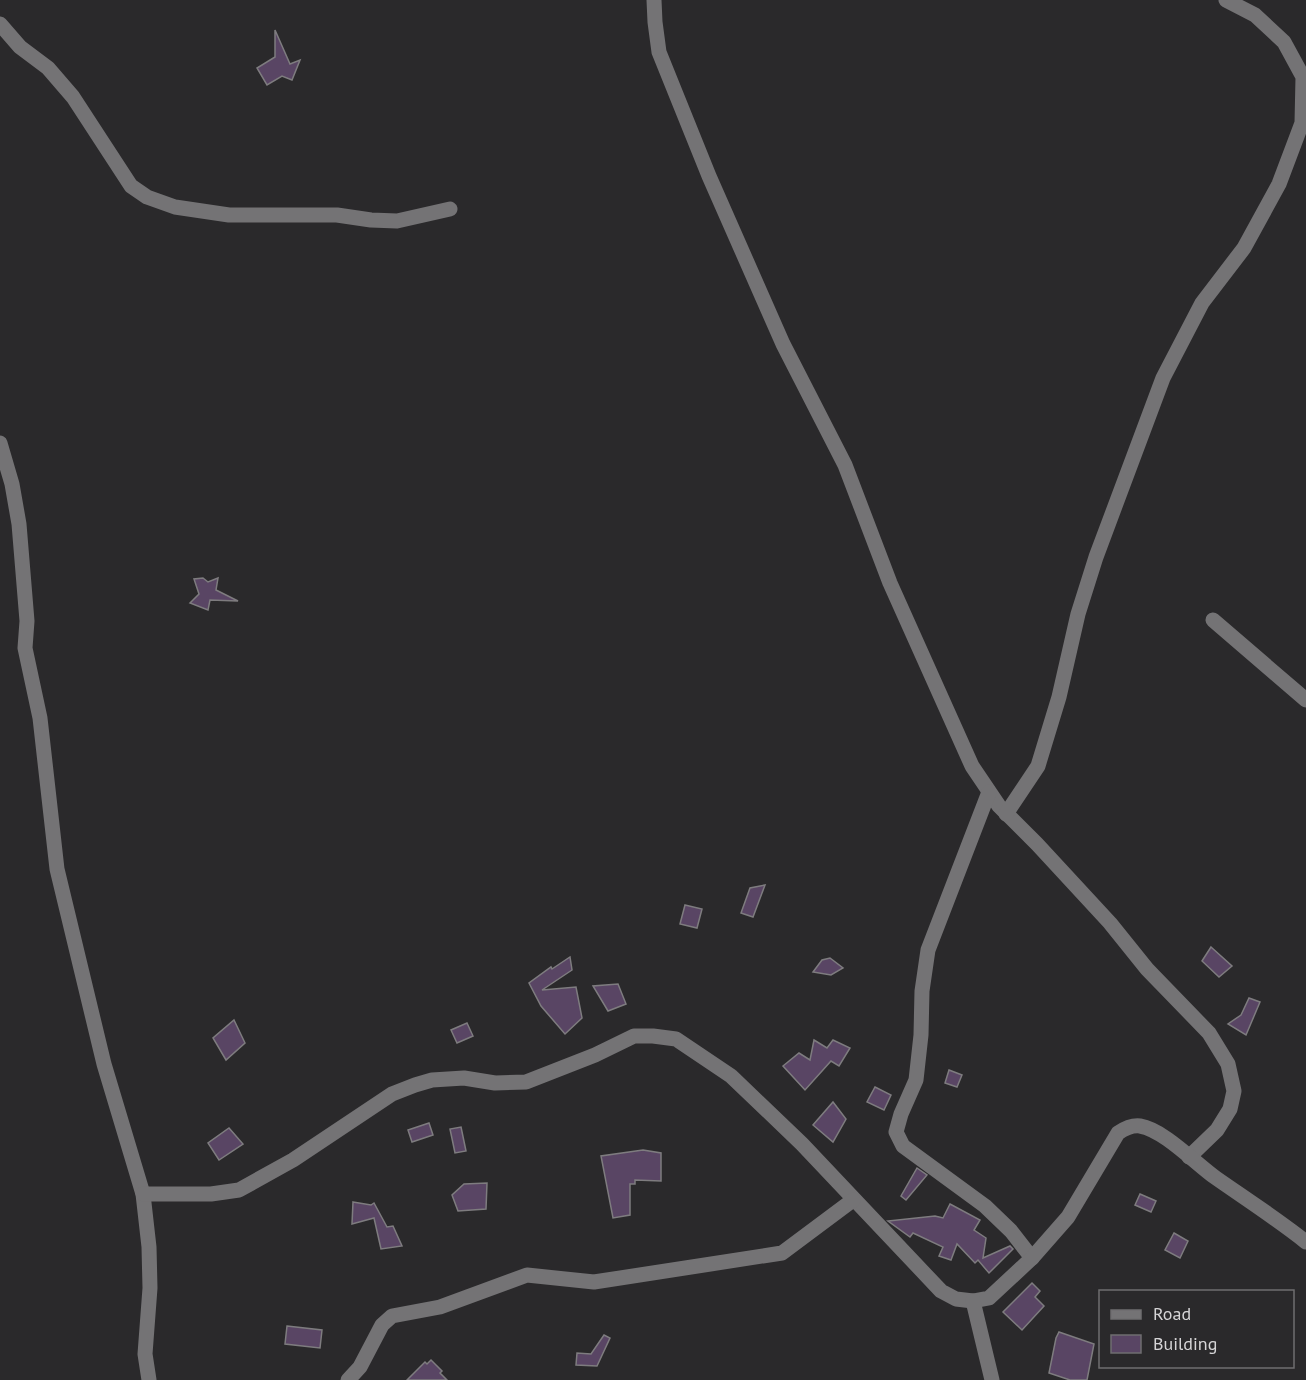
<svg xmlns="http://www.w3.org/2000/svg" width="1306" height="1380" font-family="'PT Sans',sans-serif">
<rect width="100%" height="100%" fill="#2a292b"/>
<g fill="#594564" stroke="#7e7c7f" stroke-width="1.5">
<path d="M275,30L290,64L300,60L292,80L282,76L267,85L257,68L275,57Z"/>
<path d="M203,578L208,582L218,578L216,590L238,601L210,600L208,610L190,603L199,594L194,579Z"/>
<path d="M765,885L753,917L741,913L750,888Z"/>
<path d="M685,905L702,909L697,928L680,924Z"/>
<path d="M1211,947L1232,966L1219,977L1202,961Z"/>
<path d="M570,957L572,970L542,990L576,987L582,1018L565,1034L541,1006L529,983L551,967L552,969Z"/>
<path d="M830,958L843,968L831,975L813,972L822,960Z"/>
<path d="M618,984L626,1004L608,1011L593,986Z"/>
<path d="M1249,998L1260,1002L1246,1035L1228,1024L1241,1015Z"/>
<path d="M234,1020L245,1043L226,1060L213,1038Z"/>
<path d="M467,1023L473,1036L457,1043L451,1030Z"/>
<path d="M814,1040L827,1048L833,1040L850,1048L839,1066L831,1061L805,1090L783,1066L799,1053L810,1060Z"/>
<path d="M949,1070L962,1075L957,1087L945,1083Z"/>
<path d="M875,1087L891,1095L884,1110L867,1102Z"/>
<path d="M833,1102L846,1119L833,1142L813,1125Z"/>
<path d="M429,1123L433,1135L412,1142L408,1130Z"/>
<path d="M461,1127L466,1151L455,1153L450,1129Z"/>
<path d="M229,1128L243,1144L219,1160L208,1143Z"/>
<path d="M643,1150L661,1153V1181L635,1180V1184H630V1215L613,1218L601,1156Z"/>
<path d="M917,1168L927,1175L906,1200L901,1196Z"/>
<path d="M487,1183L486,1209L458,1211L452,1195L464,1184Z"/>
<path d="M1140,1194L1156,1201L1151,1212L1135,1205Z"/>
<path d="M353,1202L371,1205L374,1203L387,1227L393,1226L402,1246L381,1249L374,1218L352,1224Z"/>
<path d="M950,1204L980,1220L974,1230L986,1238L983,1258L1010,1246L1013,1249L989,1273L978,1260L975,1263L957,1244L951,1260L939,1256L943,1247L913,1233L910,1237L888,1221L935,1216L943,1218Z"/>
<path d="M1174,1233L1188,1241L1180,1258L1165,1250Z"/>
<path d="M1032,1283L1040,1291L1035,1297L1044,1306L1022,1330L1003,1312Z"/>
<path d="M287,1326L322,1330L320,1348L285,1344Z"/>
<path d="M1059,1332L1094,1344L1087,1380H1070L1049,1373L1056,1338Z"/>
<path d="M604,1335L610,1338L597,1366L576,1365L577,1353L591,1354Z"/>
<path d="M431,1360L442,1371L440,1373L447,1380H407L425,1362L427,1364Z"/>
</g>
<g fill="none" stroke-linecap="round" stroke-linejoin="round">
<g stroke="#747375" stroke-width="15">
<path d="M654,0L655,22L659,52L709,176L783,344L845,465L890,583L972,766L999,806L1037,844L1110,923L1147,969L1209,1033L1228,1064L1234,1091L1230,1109L1217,1130L1189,1157"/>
<path d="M0,24L20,47L48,68L73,97L131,186L147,197L175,207L229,215H337L371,220L397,221L450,209"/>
<path d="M0,443L12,484L19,524L27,621L25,648L40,718L57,869L104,1064L143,1194L149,1247L150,1288L145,1354L149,1380"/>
<path d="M1213,620L1306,700"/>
<path d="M989,792L928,950L922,991L921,1035L916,1080L901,1114L896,1132L903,1146L985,1206L1011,1231L1032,1258"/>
<path d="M1006,814L1038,766L1059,697L1078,614L1096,557L1163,378L1202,303L1244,248L1279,184L1302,123L1303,77L1284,42L1255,15L1226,0"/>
<path d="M143,1194H211L239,1190L293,1160L392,1094L415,1085L432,1080L464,1078L495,1083L526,1082L595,1055L634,1036H653L676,1039L731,1076L802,1144L941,1291L956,1299L973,1301L989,1298L1032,1258L1068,1217L1118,1133C1124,1129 1132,1125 1140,1126C1164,1130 1195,1163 1216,1178C1246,1199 1277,1219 1306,1242"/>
<path d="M973,1301L992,1380"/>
<path d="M348,1380L360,1367L382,1325L392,1316L440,1307L527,1275L594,1282L782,1253L853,1200"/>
</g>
</g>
<rect x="1099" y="1290" width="195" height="78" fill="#2a292b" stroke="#6f6e70" stroke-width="1.5"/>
<rect x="1111" y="1310" width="30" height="9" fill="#747375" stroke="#6f6e70" stroke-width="1.5"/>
<text x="1153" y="1320" font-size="18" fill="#d6d5d7">Road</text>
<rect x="1111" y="1335" width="30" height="18" fill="#594564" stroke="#6f6e70" stroke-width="1.5"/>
<text x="1153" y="1350" font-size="18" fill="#d6d5d7">Building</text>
</svg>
